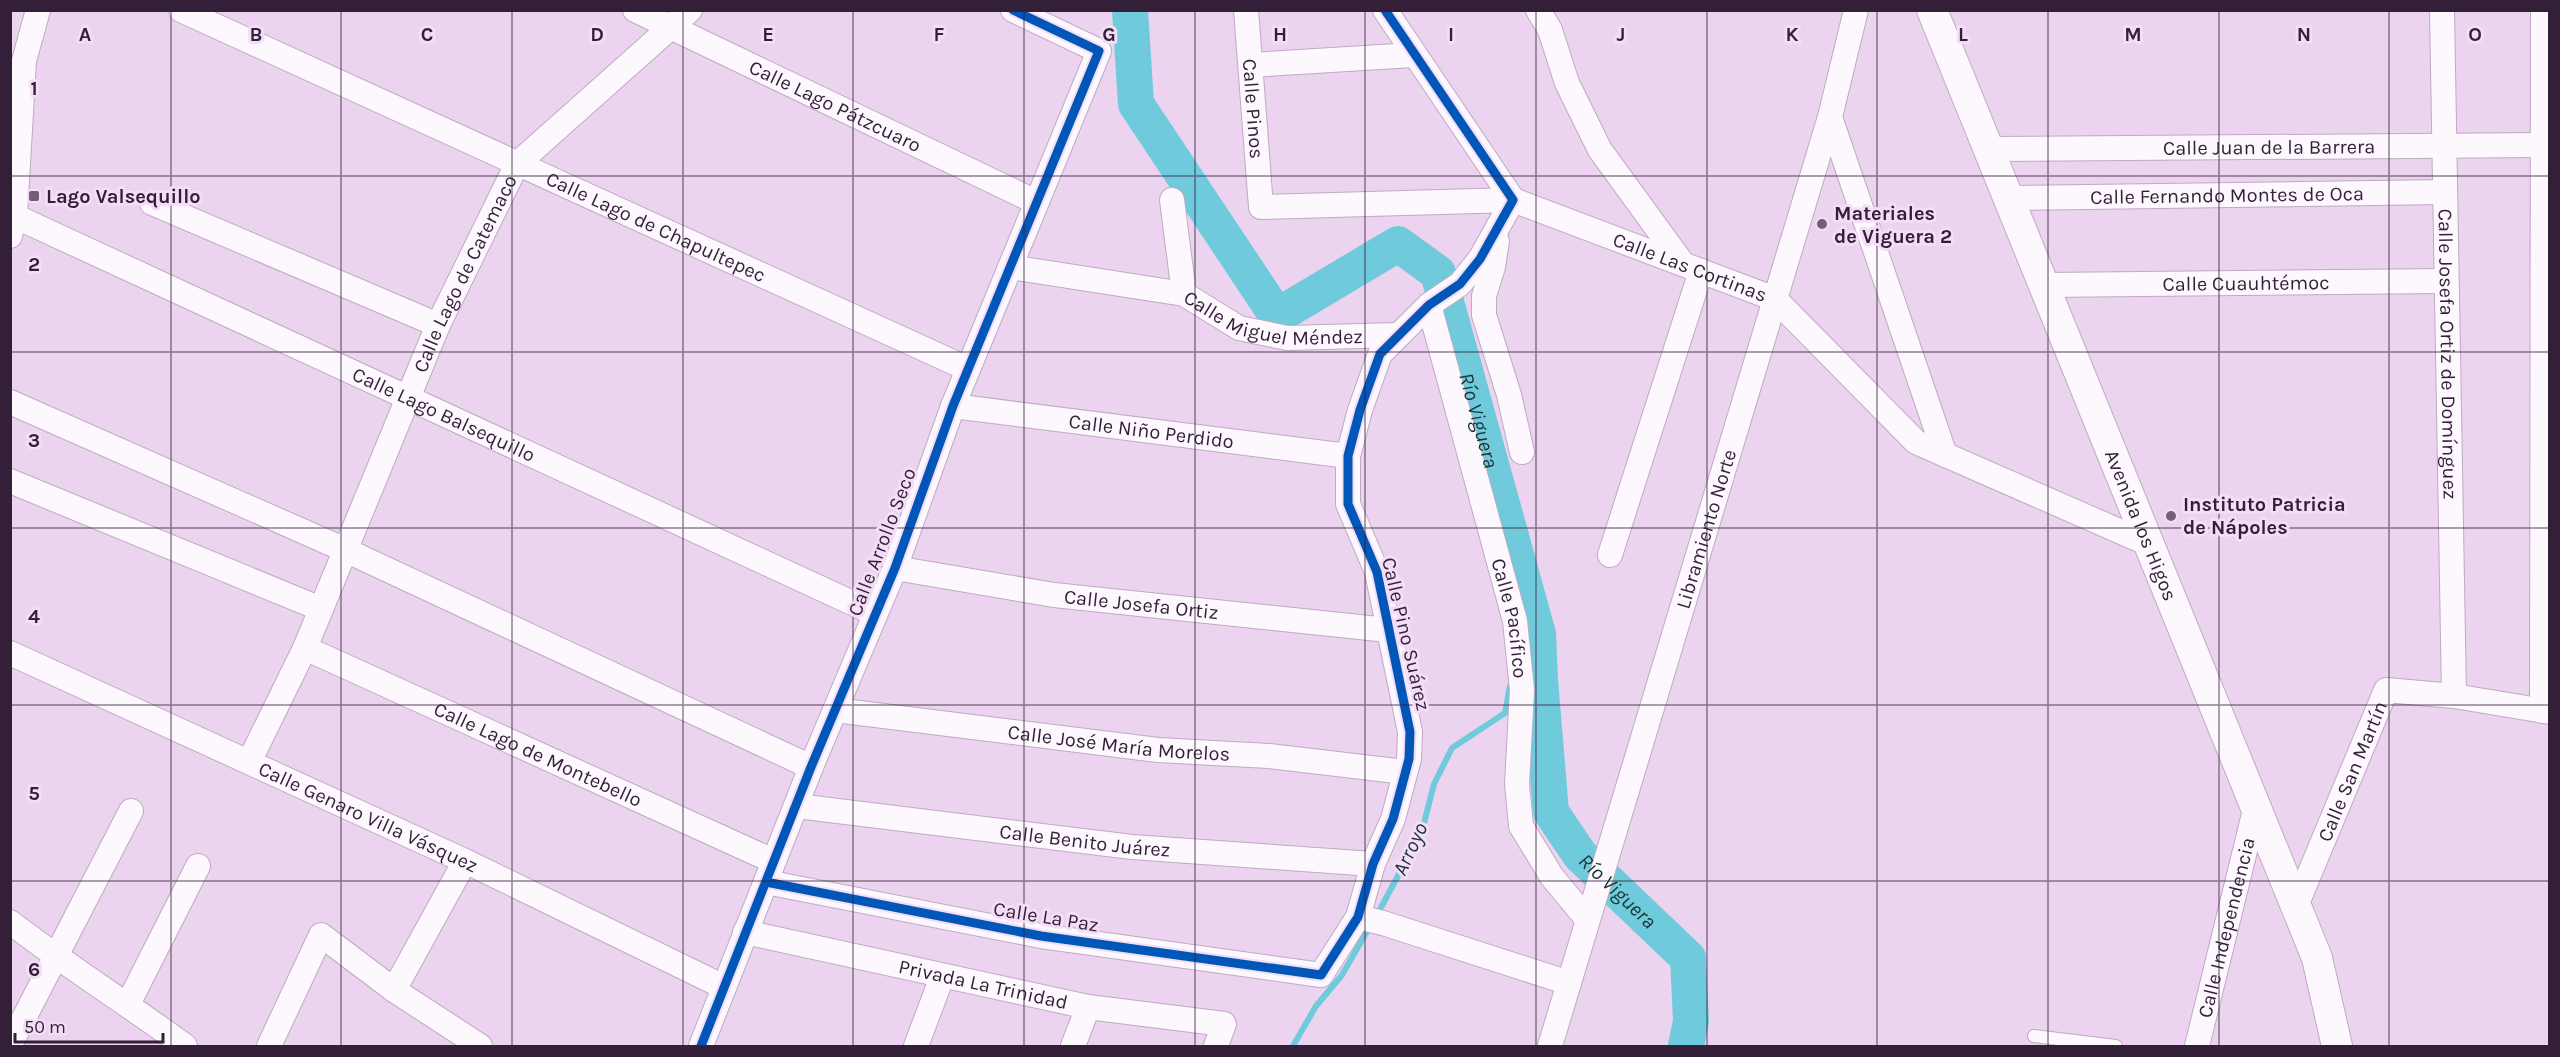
<svg xmlns="http://www.w3.org/2000/svg" width="2560" height="1057" font-family="Karla,sans-serif">
<rect width="100%" height="100%" fill="#ecd3ef"/>
<g fill="none" stroke-linecap="round" stroke-linejoin="round">
<g stroke="#6fcbdb" stroke-width="6">
<path d="M1526,683L1540,680"/>
<path d="M1377,915L1422,831L1434,784L1452,748L1505,713L1510,686L1516,685"/>
<path d="M1293,1046L1316,1006L1342,975L1370,926"/>
</g>
<path stroke="#6fcbdb" stroke-width="36" id="s1" d="M1130,10L1136,104L1277,316L1398,244L1438,273L1538,634L1540,680L1551,812L1580,855L1688,958L1691,1021L1686,1046"/>
<defs>
<path id="service" d="M2034,1036L2116,1046"/>
<g id="minor">
<path id="s2" d="M181,10L968,369"/>
<path id="s3" d="M635,10L1036,202"/>
<path id="s4" d="M1246,10L1261,207L1513,200L1775,299L1916,442L2151,545"/>
<path d="M1538,10L1550,30L1567,83L1600,150L1683,264"/>
<path id="s5" d="M2442,10L2454,696"/>
<path d="M1251,65L1413,55"/>
<path d="M1830,117L1945,455"/>
<path id="s6" d="M1989,149L2550,145"/>
<path id="s7" d="M2009,198L2445,192"/>
<path d="M1172,200L1184,294"/>
<path d="M152,203L438,325"/>
<path id="s8" d="M10,214L874,613"/>
<path d="M10,236L15,215L24,61L38,10"/>
<path d="M1497,241L1493,267L1484,296V315L1509,395L1522,452"/>
<path id="s9" d="M1010,267L1184,294L1239,328L1287,338L1398,335"/>
<path id="s10" d="M2045,285L2446,281"/>
<path id="s11" d="M1429,305L1515,621L1522,690L1517,784L1521,826L1552,877L1587,919"/>
<path d="M10,402L343,549L811,767"/>
<path id="s12" d="M953,406L1348,456"/>
<path d="M10,481L321,609"/>
<path d="M1610,555L1701,271"/>
<path id="s13" d="M895,568L1054,595L1388,630"/>
<path id="s14" d="M305,648L773,861"/>
<path id="s15" d="M10,653L465,861L724,987"/>
<path id="s16" d="M835,710L1158,750L1269,756L1405,772"/>
<path d="M2542,711L2543,10"/>
<path id="s17" d="M250,760L305,648L438,325L517,164L690,10"/>
<path id="s18" d="M797,806L1132,847L1373,864"/>
<path d="M766,882L1041,936L1321,975L1358,917L1373,864L1393,819L1409,759L1410,732L1377,572L1348,504V456L1360,410L1380,354L1429,305L1460,284L1480,259L1513,200L1385,10"/>
<path id="s19" d="M2296,906L2386,690L2454,696L2550,712"/>
<path d="M1358,917L1383,923L1569,983"/>
<path d="M10,922C67,966 128,1004 185,1046"/>
<path id="s20" d="M745,932L1088,1007L1224,1024L1216,1046"/>
<path d="M394,990L465,861"/>
<path d="M128,1004L198,866"/>
<path d="M10,1045L131,811"/>
<path d="M269,1046L321,935L394,990L480,1046"/>
<path d="M701,1046L811,767L895,568L953,406L1099,51L1013,10"/>
<path d="M916,1046L942,977"/>
<path d="M1073,1046L1088,1007"/>
<path id="s21" d="M1550,1046L1830,117L1856,10"/>
<path id="s22" d="M2197,1046L2255,810"/>
</g>
<g id="tertiary">
<path id="s23" d="M1932,10L2317,958L2337,1046"/>
</g>
</defs>
<use href="#service" stroke="#bfaac2" stroke-width="14"/>
<use href="#minor" stroke="#bfaac2" stroke-width="26"/>
<use href="#tertiary" stroke="#bfaac2" stroke-width="32"/>
<use href="#service" stroke="#fcf8fd" stroke-width="12"/>
<use href="#minor" stroke="#fcf8fd" stroke-width="24"/>
<use href="#tertiary" stroke="#fcf8fd" stroke-width="30"/>
<defs>
<g id="cycleway">
<path d="M766,882L1041,936L1321,975L1358,917L1373,864L1393,819L1409,759L1410,732L1377,572L1348,504V456L1360,410L1380,354L1429,305L1460,284L1480,259L1513,200L1385,10"/>
<path d="M701,1046L811,767L895,568L953,406L1099,51L1013,10"/>
</g>
</defs>
<use href="#cycleway" stroke="#f4ddf7" stroke-width="13"/>
<use href="#cycleway" stroke="#0057b8" stroke-width="9"/>
</g>
<path fill="none" stroke="#341f38" stroke-width="1.5" stroke-opacity="0.55" d="M171,10V1046M341,10V1046M512,10V1046M683,10V1046M853,10V1046M1024,10V1046M1195,10V1046M1365,10V1046M1536,10V1046M1707,10V1046M1877,10V1046M2048,10V1046M2219,10V1046M2389,10V1046M10,176H2550M10,352H2550M10,528H2550M10,705H2550M10,881H2550"/>
<g fill="#745e78" stroke="#f4ddf7" stroke-width="2">
<rect x="28" y="190" width="12" height="12" rx="3"/>
<circle cx="1822" cy="224" r="6"/>
<circle cx="2171" cy="516" r="6"/>
</g>
<g text-anchor="middle" dominant-baseline="central" stroke-width="6" stroke-linejoin="round" paint-order="stroke">
<g font-size="20" fill="#341f38" stroke="#f4ddf7">
<text stroke="none"><textPath href="#s3" startOffset="222">Calle Lago Pátzcuaro</textPath></text>
<text stroke="none"><textPath href="#s4" startOffset="99">Calle Pinos</textPath></text>
<text stroke="none"><textPath href="#s6" startOffset="280">Calle Juan de la Barrera</textPath></text>
<text stroke="none"><textPath href="#s7" startOffset="218">Calle Fernando Montes de Oca</textPath></text>
<text stroke="none"><textPath href="#s2" startOffset="522">Calle Lago de Chapultepec</textPath></text>
<text stroke="none"><textPath href="#s4" startOffset="639">Calle Las Cortinas</textPath></text>
<text stroke="none"><textPath href="#s17" startOffset="532">Calle Lago de Catemaco</textPath></text>
<text stroke="none"><textPath href="#s10" startOffset="201">Calle Cuauhtémoc</textPath></text>
<text stroke="none"><textPath href="#s9" startOffset="272">Calle Miguel Méndez</textPath></text>
<text stroke="none"><textPath href="#s5" startOffset="344">Calle Josefa Ortiz de Domínguez</textPath></text>
<text stroke="none"><textPath href="#s8" startOffset="478">Calle Lago Balsequillo</textPath></text>
<text stroke="none"><textPath href="#s12" startOffset="200">Calle Niño Perdido</textPath></text>
<text stroke="none"><textPath href="#s23" startOffset="556">Avenida los Higos</textPath></text>
<text stroke="none"><textPath href="#s21" startOffset="540">Libramiento Norte</textPath></text>
<text transform="translate(882 542) rotate(-69)">Calle Arrollo Seco</text>
<text stroke="none"><textPath href="#s13" startOffset="249">Calle Josefa Ortiz</textPath></text>
<text stroke="none"><textPath href="#s11" startOffset="324">Calle Pacífico</textPath></text>
<text transform="translate(1406 634) rotate(77)">Calle Pino Suárez</text>
<text stroke="none"><textPath href="#s16" startOffset="286">Calle José María Morelos</textPath></text>
<text stroke="none"><textPath href="#s14" startOffset="256">Calle Lago de Montebello</textPath></text>
<text stroke="none"><textPath href="#s19" startOffset="146">Calle San Martín</textPath></text>
<text stroke="none"><textPath href="#s15" startOffset="394">Calle Genaro Villa Vásquez</textPath></text>
<text stroke="none"><textPath href="#s18" startOffset="290">Calle Benito Juárez</textPath></text>
<text transform="translate(1046 917) rotate(9)">Calle La Paz</text>
<text stroke="none"><textPath href="#s22" startOffset="122">Calle Independencia</textPath></text>
<text stroke="none"><textPath href="#s20" startOffset="244">Privada La Trinidad</textPath></text>
</g>
<g font-size="20" font-weight="bold" fill="#341f38" stroke="#f4ddf7" text-anchor="start">
<text x="46" y="196">Lago Valsequillo</text>
<text x="1834" y="213">Materiales<tspan x="1834" dy="23">de Viguera 2</tspan></text>
<text x="2183" y="504">Instituto Patricia<tspan x="2183" dy="23">de Nápoles</tspan></text>
</g>
<g font-size="21" font-style="italic" fill="#183537" stroke="#f4ddf7">
<text stroke="none"><textPath href="#s1" startOffset="692">Río Viguera</textPath></text>
<text transform="translate(1410 849) rotate(-65)">Arroyo</text>
<text stroke="none"><textPath href="#s1" startOffset="1196">Río Viguera</textPath></text>
</g>
</g>
<g font-size="20" text-anchor="middle" font-weight="bold" fill="#341f38" stroke="#f4ddf7" stroke-width="6" stroke-linejoin="round" paint-order="stroke">
<text x="85" y="41">A</text>
<text x="256" y="41">B</text>
<text x="427" y="41">C</text>
<text x="597" y="41">D</text>
<text x="768" y="41">E</text>
<text x="939" y="41">F</text>
<text x="1109" y="41">G</text>
<text x="1280" y="41">H</text>
<text x="1451" y="41">I</text>
<text x="1621" y="41">J</text>
<text x="1792" y="41">K</text>
<text x="1963" y="41">L</text>
<text x="2133" y="41">M</text>
<text x="2304" y="41">N</text>
<text x="2475" y="41">O</text>
<text x="34" y="95">1</text>
<text x="34" y="271">2</text>
<text x="34" y="447">3</text>
<text x="34" y="623">4</text>
<text x="34" y="800">5</text>
<text x="34" y="976">6</text>
</g>
<rect width="2560" height="1057" fill="none" stroke="#341f38" stroke-width="24"/>
<path d="M15 1033v9h148v-9" fill="none" stroke="#341f38" stroke-width="3"/>
<text x="24" y="1033" font-size="18" fill="#341f38" stroke="#f4ddf7" stroke-width="4.5" paint-order="stroke">50 m</text>
</svg>
